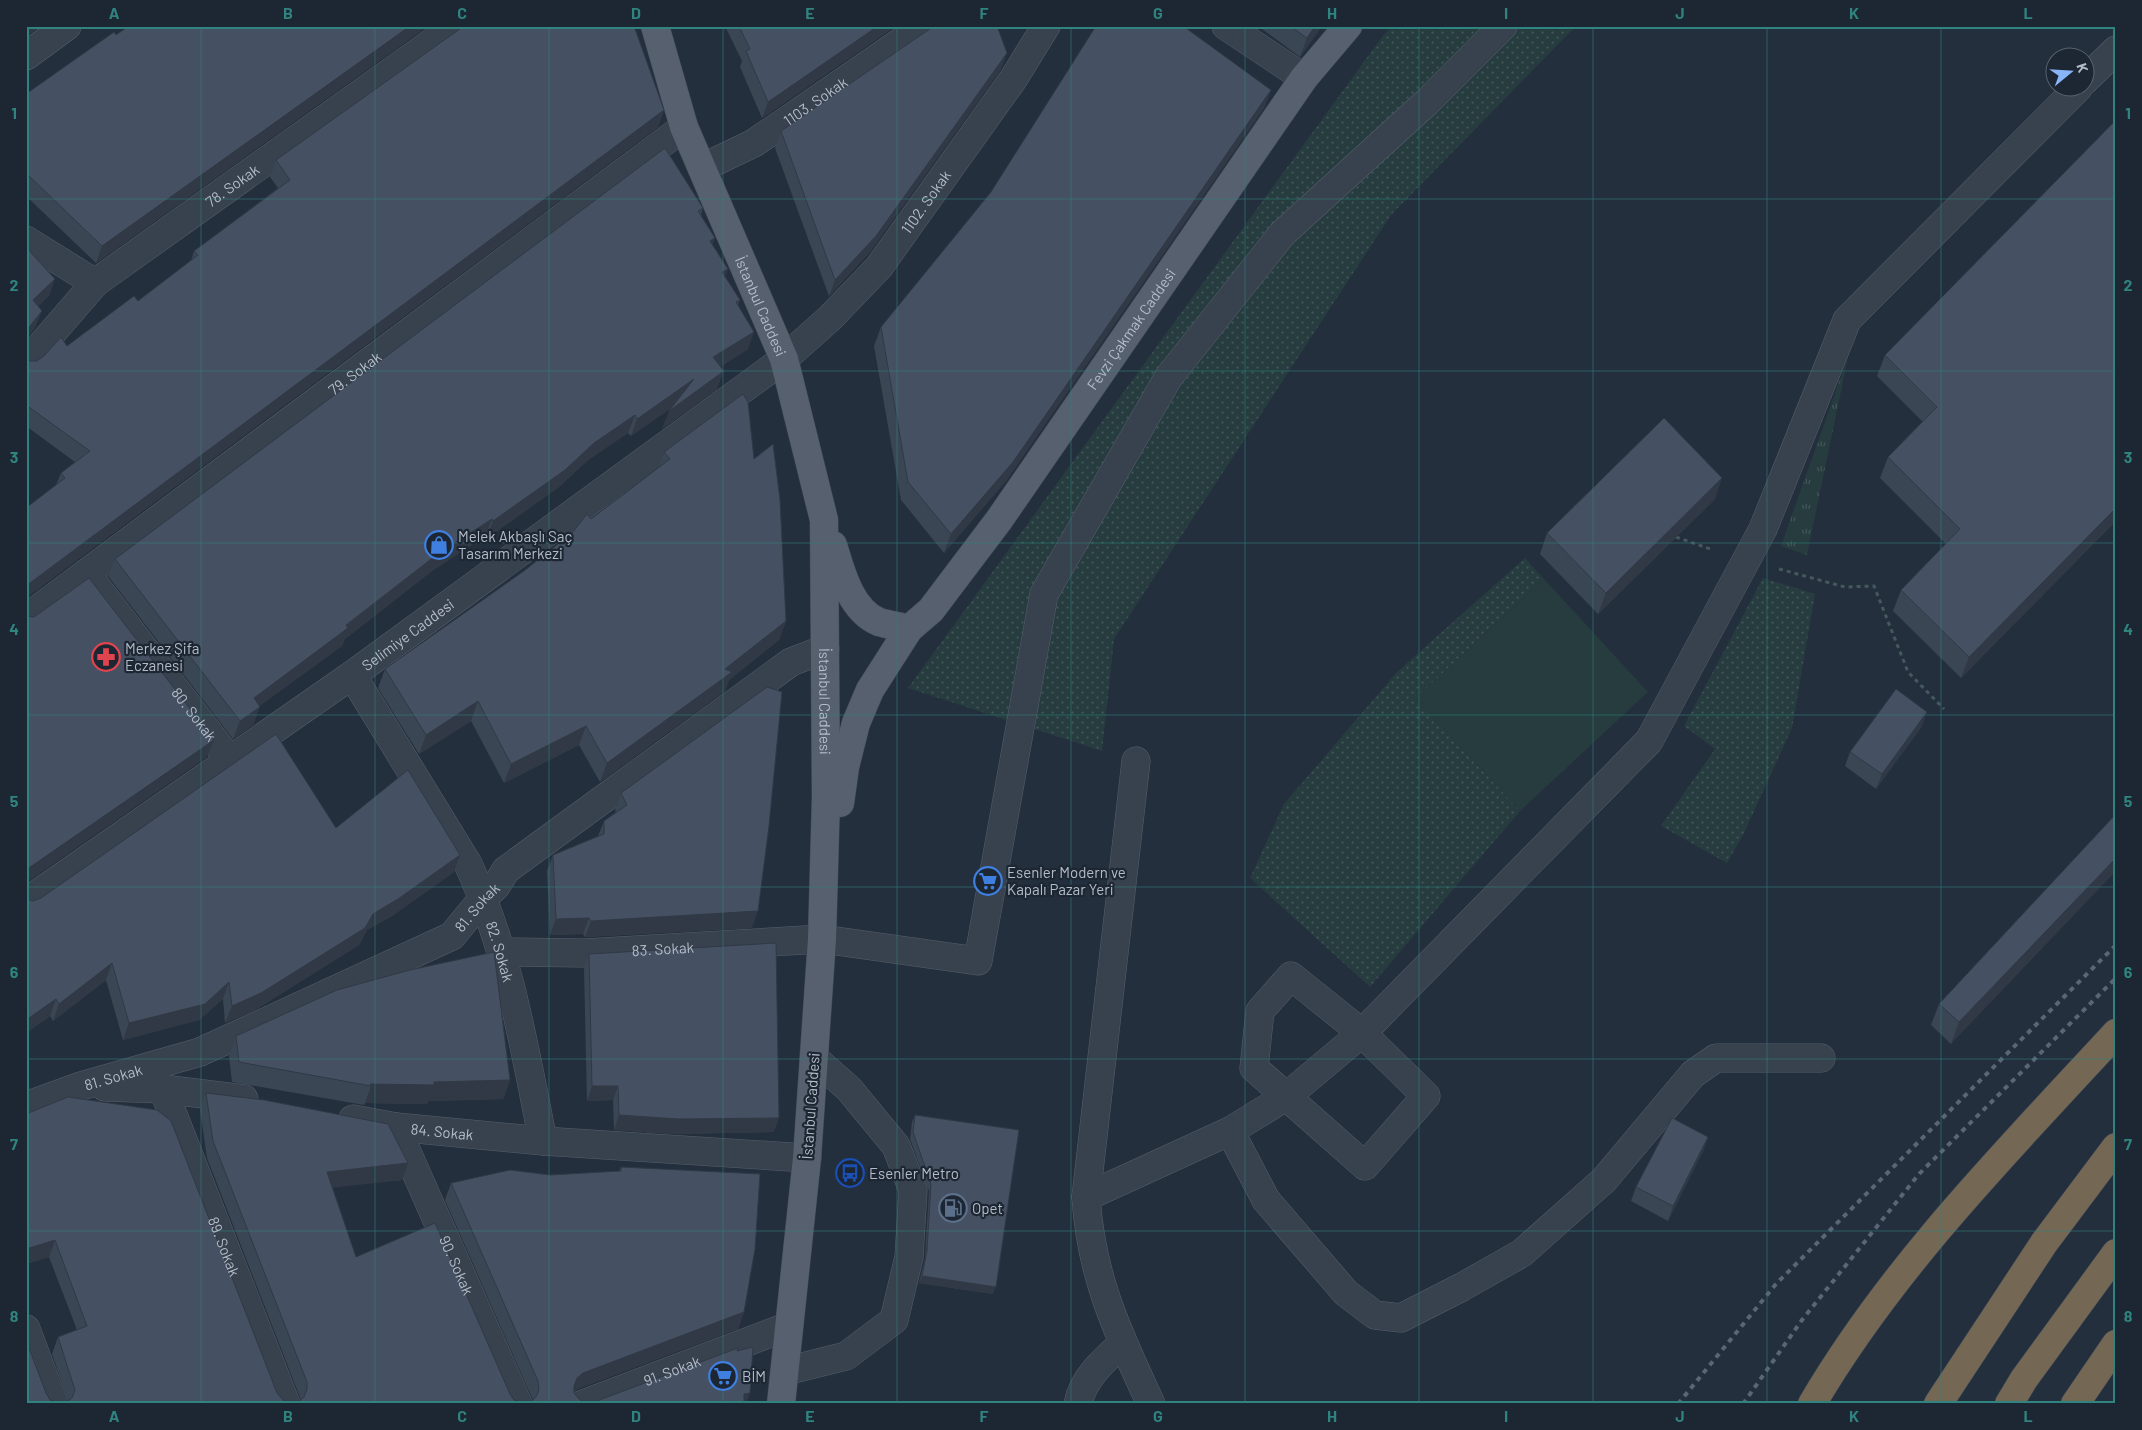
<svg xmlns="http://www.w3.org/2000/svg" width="2142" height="1430" font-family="Barlow,sans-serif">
<defs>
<pattern id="grass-tufts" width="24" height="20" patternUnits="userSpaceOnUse" patternTransform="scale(1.25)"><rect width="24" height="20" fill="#263c3f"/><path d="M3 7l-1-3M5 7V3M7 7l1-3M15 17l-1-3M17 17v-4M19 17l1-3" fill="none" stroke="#435659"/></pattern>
<pattern id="park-dots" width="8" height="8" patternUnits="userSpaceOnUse" patternTransform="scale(1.25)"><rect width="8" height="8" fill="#263c3f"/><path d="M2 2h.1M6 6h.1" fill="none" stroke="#435659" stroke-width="1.8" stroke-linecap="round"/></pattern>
</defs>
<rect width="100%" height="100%" fill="#242f3e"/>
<path fill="url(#grass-tufts)" d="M1848,357L1807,555L1781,546Z"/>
<g fill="url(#park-dots)">
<path d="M1392,26H1576L1391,215L1114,639L1102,751L908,688L1382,37Z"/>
<path d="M1525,558L1544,579L1416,698L1520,811L1370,987L1250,878L1284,804L1397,672Z"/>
<path d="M1763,578L1815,594L1792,728L1744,833L1727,863L1661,826L1715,749L1684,726Z"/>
</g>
<path fill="#263c3f" d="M1544,579L1648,692L1520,811L1416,698Z"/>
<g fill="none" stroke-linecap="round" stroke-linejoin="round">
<defs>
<g id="minor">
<path d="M1226,26L1304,78"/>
<path d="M26,56L67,26"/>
<path d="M2084,81L2116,50"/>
<path id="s1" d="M702,168L754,143L924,26"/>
<path d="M26,240L95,283"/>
<path id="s2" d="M26,363L95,283L455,26"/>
<path id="s3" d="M86,573L229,759"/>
<path id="s4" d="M26,618L684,127"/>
<path id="s5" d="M352,675L468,864C509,952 524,1046 543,1141"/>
<path d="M1136,761L1086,1197C1091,1277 1118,1333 1151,1404"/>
<path id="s6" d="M26,902L352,675L784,359L830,318L879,267L1014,78L1046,26"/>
<path id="s7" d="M503,952L585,953L822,939L978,961L1044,594L1168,378L1282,234L1427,102L1503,26"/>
<path d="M1291,976L1362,1033L1426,1096L1365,1166L1254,1068L1260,1011Z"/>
<path d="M105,1087L163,1089L244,1099"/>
<path id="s8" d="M163,1089L286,1404"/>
<path id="s9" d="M26,1106L81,1086L200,1052L452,936L484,897L496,886L506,870L791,662L825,649"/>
<path id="s10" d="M353,1119L396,1127L543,1141L807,1158"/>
<path id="s11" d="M396,1127L518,1404"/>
<path d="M1230,1131L1266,1200L1346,1293L1375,1315L1401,1318L1462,1287L1522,1253L1604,1180L1693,1074L1716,1058H1821"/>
<path d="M1086,1197L1230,1131L1287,1096L1362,1033L1649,741L1763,529L1847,320L2078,88"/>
<path d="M26,1329L54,1404"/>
<path d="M786,1371L846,1356L894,1320L909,1257L913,1190L896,1146L849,1089L814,1058"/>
<path id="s12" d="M583,1404L789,1326"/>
<path d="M1078,1404C1083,1378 1104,1360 1123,1343"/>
</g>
<g id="major">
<path id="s13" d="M655,26L684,127L784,359L824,520L826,797L822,939L807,1158L781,1404"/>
<path d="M833,545C841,571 850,610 879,622C889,625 900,626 909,629"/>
<path id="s14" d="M840,803L845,767L856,723L870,690L909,629L931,610L999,520L1304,78L1348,26"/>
</g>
<g id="highway">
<path d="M1812,1404C1893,1266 2008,1150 2116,1033"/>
<path d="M1938,1404L2044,1243L2116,1147"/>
<path d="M2009,1404L2024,1379L2116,1253"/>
<path d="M2075,1404L2116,1344"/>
</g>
</defs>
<use href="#minor" stroke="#565f6c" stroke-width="29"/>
<use href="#major" stroke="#414a57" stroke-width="29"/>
<use href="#highway" stroke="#434c59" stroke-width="29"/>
<g stroke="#44595c" stroke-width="3" stroke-dasharray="4 4" stroke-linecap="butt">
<path d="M1676,537L1713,550"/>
<path d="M1779,569L1845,587L1874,586L1908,672L1944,709"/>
</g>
<use href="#minor" stroke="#38414e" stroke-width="28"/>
<use href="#major" stroke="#56606e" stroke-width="28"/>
<use href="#highway" stroke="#746855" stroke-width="28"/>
<g stroke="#5a6575" stroke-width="4" stroke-dasharray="5 5" stroke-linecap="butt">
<path d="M1678,1404L1776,1284L2116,945"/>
<path d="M1743,1404L1802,1320L1919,1174L2116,978"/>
</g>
</g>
<g fill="#3b4654">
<path d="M428,26L96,263L26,196V94L116,35Z"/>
<path d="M725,26H896L762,118L740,67L742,61Z"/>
<path d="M1258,26H1322L1300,57Z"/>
<path d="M636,31L664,110L658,127L26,598V508L56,485L61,473L75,462L26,426V360L29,361H37L67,346L138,301L191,261L194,251L278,188L270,177L276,160Z"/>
<path d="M1001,69L870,252L829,296L775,148L781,131Z"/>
<path d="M1271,90L1264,108L1006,481L944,553L901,500L874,346L881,327Z"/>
<path d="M703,208L701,214L725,276L740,300L738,305L748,349L720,367L717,389L662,429L671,408L631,436L628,433L588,460L559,487L487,538L485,536L432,571L345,639L342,646L259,706L253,725L233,739L108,576L115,559Z"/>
<path d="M1885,355L2116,521L1961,678L1893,611L1901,590L1946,544L1880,478L1888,457L1923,422L1877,376Z"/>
<path d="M664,452L754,459L786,621L779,640L729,680L725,691L600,782L579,745L504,783L471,721L419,754L378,688L385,669L524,571L591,519L659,467Z"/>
<path d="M1715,499L1598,614L1540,554L1547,533Z"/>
<path d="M1922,726L1876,789L1845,766L1850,752Z"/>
<path d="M621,793L752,928L585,937L583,934L550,935L547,871L553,855L598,836L604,821L616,812L615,810Z"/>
<path d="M2116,814L1951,1044L1931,1025L1939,1004Z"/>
<path d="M336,828L454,872L392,916L367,930L359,945L255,1010L225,1023L223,999L199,1020L123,1040L106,980L53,1021L50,1016L26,1033V899L33,901Z"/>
<path d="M589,954L774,1132L673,1134L614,1130L613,1100L587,1101L584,969Z"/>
<path d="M236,1036L510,1080L503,1099L429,1101L427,1104L365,1103L364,1105L232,1082L229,1056Z"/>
<path d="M206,1093L408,1163L402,1180L332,1187L356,1257L510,1394L514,1400L522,1403L530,1402L533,1400L532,1398L445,1200L451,1183L550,1175L619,1171L621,1167L744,1312L738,1329L577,1389L574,1392L579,1399L586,1403L594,1402L737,1351L746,1404H26L46,1393L50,1400L58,1403L66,1402L68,1401L52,1354L58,1337L77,1330L49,1257L26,1264V1114L277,1393L283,1400L290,1403L298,1402L301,1400L207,1158L200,1109Z"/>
<path d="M915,1115L993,1294L919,1283L925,1258L929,1191L910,1139L912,1122Z"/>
<path d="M1708,1137L1703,1151L1668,1221L1631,1201L1636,1187Z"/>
</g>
<g fill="#303945">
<path d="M26,26H41L26,37Z"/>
<path d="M410,26H428L96,263L102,246Z"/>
<path d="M878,26H896L762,118L768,102Z"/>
<path d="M1315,26H1322L1300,57L1307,38Z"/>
<path d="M1007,53L1001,69L870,252L829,296L835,280Z"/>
<path d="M1271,90L1264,108L1006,481L944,553L951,534Z"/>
<path d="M664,110L658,127L26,598V586Z"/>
<path d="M715,238L709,255L710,241Z"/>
<path d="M728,269L722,286V272Z"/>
<path d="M55,279L49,296L27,317L33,300Z"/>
<path d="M42,311L35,328L26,340V331Z"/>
<path d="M754,332L748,349L707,375L713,357Z"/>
<path d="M724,371L717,389L662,429L669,411Z"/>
<path d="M694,379L688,396L631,436L637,419Z"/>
<path d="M635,415L628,433L588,460L559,487L487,538L493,521L594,443Z"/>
<path d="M1722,478L1715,499L1598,614L1606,593Z"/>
<path d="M2116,508V521L1961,678L1969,657Z"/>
<path d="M492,519L485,536L432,571L345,639L342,646L247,715L254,698L439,553Z"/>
<path d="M786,621L779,640L729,680L725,691L600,782L607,763Z"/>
<path d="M478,701L471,721L419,754L426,735Z"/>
<path d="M260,707L253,725L233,739L240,721Z"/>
<path d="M1927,712L1922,726L1876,789L1882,774Z"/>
<path d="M586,726L579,745L504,783L511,764Z"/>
<path d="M214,740L207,757L26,883V870Z"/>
<path d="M460,855L454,872L392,916L367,930L359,945L255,1010L225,1023L232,1006L373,914Z"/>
<path d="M2116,858V871L1951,1044L1959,1022Z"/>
<path d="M758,911L752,928L585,937L591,921Z"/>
<path d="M589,918L583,934L550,935L556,919Z"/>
<path d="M112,963L106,980L53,1021L59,1004Z"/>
<path d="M229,982L223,999L199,1020L123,1040L129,1023Z"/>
<path d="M56,999L50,1016L26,1033V1020Z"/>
<path d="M510,1080L503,1099L429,1101L427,1104L365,1103L371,1086L370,1084Z"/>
<path d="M592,1086H618L613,1100L587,1101Z"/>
<path d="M619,1115L779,1118L774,1132L673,1134L614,1130Z"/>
<path d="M1708,1137L1703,1151L1668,1221L1673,1206Z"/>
<path d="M408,1163L402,1180L321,1189L327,1172Z"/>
<path d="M55,1240L49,1257L26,1264V1249Z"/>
<path d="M922,1276L996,1287L993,1294L919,1283Z"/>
<path d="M744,1312L738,1329L577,1389L571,1395L577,1378L583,1373Z"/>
<path d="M750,1393L746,1404H740L744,1394Z"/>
</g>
<g fill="#455162" stroke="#303945">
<path d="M129,26H410L102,246L26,173V94L114,32L116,35Z"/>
<path d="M464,26H637L635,29L664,110L26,586V508L65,478L61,473L90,451L26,405V360L29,361H37L44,356L61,337L67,346L134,296L138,301L198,255L194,251L290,180L276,160Z"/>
<path d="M739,26H878L768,102L746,51L750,49Z"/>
<path d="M934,26H997L1007,53L876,236L835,280L781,131Z"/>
<path d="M1096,26H1183L1271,90L1013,462L951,534L908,482L881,327L991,192Z"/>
<path d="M1290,26H1315L1307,38Z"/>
<path d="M2116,120V508L1969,657L1901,590L1960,529L1888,457L1937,407L1885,355Z"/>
<path d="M665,148L703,208L698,211L715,238L710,241L728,269L722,272L740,300L736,302L754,332L713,357L724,371L669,411L694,379L637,419L635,415L594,443L565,470L493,521L492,519L439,553L346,625L348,628L254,698L260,707L240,721L115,559Z"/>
<path d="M26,247L55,279L33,300L42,311L26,331Z"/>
<path d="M743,394L748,402L754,459L773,444L780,500L786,621L725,669L732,672L607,763L586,726L511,764L478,701L426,735L385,669L524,571L573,532L587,514L591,519L670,459L664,452Z"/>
<path d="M1664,418L1722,478L1606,593L1547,533Z"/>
<path d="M89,578L214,740L26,870V616L34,617Z"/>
<path d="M767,687L782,692L769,826L758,911L591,921L589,918L556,919L553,855L604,834V821L627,805L621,793Z"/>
<path d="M1896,689L1927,712L1882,774L1850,752Z"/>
<path d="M276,734L336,828L408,770L460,855L398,899L373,914L365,928L261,993L232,1006L229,982L205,1004L129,1023L112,963L59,1004L56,999L26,1020V899L33,901L41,898Z"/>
<path d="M2116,814V858L1959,1022L1939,1004Z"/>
<path d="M776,943L779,1118L678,1119L619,1115L618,1086H592L589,954Z"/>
<path d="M494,952L510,1080L434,1082V1085L370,1084L371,1086L239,1062L236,1036L337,990L410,970Z"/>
<path d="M206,1093L264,1100L388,1124L408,1163L327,1172L356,1257L435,1223L510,1394L514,1400L522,1403L530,1402L536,1397L539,1390L538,1381L451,1183L510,1170L550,1175L621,1171V1167L760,1174L755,1249L744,1312L583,1373L577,1378L574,1386V1393L579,1399L586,1403L594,1402L738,1348L737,1351L753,1347L750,1393L744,1394V1404H26V1349L29,1348L46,1393L50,1400L58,1403L66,1402L72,1398L75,1390L58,1337L87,1326L55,1240L26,1249V1114L68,1097L157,1110L171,1121L277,1393L283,1400L290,1403L298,1402L304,1397L307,1389V1382L213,1141Z"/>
<path d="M915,1115L1019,1130L996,1287L922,1276L927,1251L931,1184L913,1132Z"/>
<path d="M1672,1118L1708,1137L1673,1206L1636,1187Z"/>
</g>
<path fill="none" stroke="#308480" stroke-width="1" stroke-opacity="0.55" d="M201,26V1404M375,26V1404M549,26V1404M723,26V1404M897,26V1404M1071,26V1404M1245,26V1404M1419,26V1404M1593,26V1404M1767,26V1404M1941,26V1404M26,199H2116M26,371H2116M26,543H2116M26,715H2116M26,887H2116M26,1059H2116M26,1231H2116"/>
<defs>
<symbol id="shop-ring" viewBox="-11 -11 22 22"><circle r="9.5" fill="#1d2633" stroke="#3f7fe0" stroke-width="1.5"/><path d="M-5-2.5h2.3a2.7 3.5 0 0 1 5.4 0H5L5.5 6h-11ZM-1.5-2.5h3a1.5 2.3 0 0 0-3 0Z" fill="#3f7fe0"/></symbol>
<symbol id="pharmacy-ring" viewBox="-11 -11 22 22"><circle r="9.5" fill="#1d2633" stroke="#e0444e" stroke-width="1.5"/><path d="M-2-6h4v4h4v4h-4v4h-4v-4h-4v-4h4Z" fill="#e0444e"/></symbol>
<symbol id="supermarket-ring" viewBox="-11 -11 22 22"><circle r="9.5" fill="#1d2633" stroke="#3f7fe0" stroke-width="1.5"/><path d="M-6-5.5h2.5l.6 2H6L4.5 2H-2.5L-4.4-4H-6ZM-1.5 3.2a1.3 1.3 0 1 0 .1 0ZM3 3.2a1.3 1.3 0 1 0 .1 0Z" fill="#3f7fe0"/></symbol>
<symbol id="bus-ring" viewBox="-11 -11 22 22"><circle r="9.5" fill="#1d2633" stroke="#1a4fb4" stroke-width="1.5"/><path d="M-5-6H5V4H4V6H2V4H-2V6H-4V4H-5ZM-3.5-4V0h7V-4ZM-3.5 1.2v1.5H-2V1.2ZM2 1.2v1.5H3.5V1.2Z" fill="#1a4fb4"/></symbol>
<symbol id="fuel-ring" viewBox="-11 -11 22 22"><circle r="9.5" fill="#1d2633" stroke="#5c6f8a" stroke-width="1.5"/><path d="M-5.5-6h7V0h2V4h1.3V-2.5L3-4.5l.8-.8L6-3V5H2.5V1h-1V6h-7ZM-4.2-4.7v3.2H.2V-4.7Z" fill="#5c6f8a"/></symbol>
</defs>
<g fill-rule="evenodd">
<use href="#shop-ring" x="423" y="529" width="32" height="32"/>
<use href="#pharmacy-ring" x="90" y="641" width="32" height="32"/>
<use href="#supermarket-ring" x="972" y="865" width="32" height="32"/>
<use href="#bus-ring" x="834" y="1157" width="32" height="32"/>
<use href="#fuel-ring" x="937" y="1192" width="32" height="32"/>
<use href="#supermarket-ring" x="707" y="1360" width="32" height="32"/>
</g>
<g text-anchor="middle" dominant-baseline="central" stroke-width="4.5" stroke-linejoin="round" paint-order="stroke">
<g font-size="15" fill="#b4bcc9" stroke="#1d2633">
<text stroke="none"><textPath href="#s1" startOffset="132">1103. Sokak</textPath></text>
<text stroke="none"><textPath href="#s2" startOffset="274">78. Sokak</textPath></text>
<text stroke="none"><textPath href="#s6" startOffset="1145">1102. Sokak</textPath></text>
<text stroke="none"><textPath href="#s13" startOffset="300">İstanbul Caddesi</textPath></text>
<text stroke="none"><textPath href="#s14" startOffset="564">Fevzi Çakmak Caddesi</textPath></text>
<text stroke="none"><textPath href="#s4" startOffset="410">79. Sokak</textPath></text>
<text stroke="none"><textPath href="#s6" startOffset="466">Selimiye Caddesi</textPath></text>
<text stroke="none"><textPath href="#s13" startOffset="705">İstanbul Caddesi</textPath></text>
<text stroke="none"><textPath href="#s3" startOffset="178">80. Sokak</textPath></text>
<text stroke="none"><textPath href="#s9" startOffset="498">81. Sokak</textPath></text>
<text stroke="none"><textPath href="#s7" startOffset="160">83. Sokak</textPath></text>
<text stroke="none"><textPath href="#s5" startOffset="315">82. Sokak</textPath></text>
<text stroke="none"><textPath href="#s9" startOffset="92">81. Sokak</textPath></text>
<text transform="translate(810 1106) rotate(-86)">İstanbul Caddesi</text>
<text stroke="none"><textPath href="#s10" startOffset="90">84. Sokak</textPath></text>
<text stroke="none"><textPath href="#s8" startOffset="169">89. Sokak</textPath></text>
<text stroke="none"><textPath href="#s11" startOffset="151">90. Sokak</textPath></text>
<text stroke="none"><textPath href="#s12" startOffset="95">91. Sokak</textPath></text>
</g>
<g font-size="15" fill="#b4bcc9" stroke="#1d2633" text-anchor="start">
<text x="458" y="536">Melek Akbaşlı Saç<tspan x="458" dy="17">Tasarım Merkezi</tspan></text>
<text x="125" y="648">Merkez Şifa<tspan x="125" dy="17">Eczanesi</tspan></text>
<text x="1007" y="872">Esenler Modern ve<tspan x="1007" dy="17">Kapalı Pazar Yeri</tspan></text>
<text x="869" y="1173">Esenler Metro</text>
<text x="972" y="1208">Opet</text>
<text x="742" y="1376">BİM</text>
</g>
</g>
<rect width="2142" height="1430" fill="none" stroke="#1d2633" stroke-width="55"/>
<g transform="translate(2070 72) rotate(72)"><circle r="24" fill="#1d2633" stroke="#59626f"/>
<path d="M0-4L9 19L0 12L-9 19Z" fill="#8ab4f8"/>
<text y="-8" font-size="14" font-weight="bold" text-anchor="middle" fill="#b4bcc9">K</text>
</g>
<rect x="28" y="28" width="2086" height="1374" fill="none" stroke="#308480" stroke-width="2"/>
<g font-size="16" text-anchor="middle" font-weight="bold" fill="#308480">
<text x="114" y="19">A</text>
<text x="288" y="19">B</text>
<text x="462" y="19">C</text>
<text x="636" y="19">D</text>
<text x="810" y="19">E</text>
<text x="984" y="19">F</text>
<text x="1158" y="19">G</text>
<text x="1332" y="19">H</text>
<text x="1506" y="19">I</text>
<text x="1680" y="19">J</text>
<text x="1854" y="19">K</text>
<text x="2028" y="19">L</text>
<text x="14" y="119">1</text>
<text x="2128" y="119">1</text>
<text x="14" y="291">2</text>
<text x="2128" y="291">2</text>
<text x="14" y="463">3</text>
<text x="2128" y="463">3</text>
<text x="14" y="635">4</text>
<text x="2128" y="635">4</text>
<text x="14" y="807">5</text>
<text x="2128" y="807">5</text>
<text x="14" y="978">6</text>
<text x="2128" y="978">6</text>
<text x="14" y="1150">7</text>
<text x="2128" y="1150">7</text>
<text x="14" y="1322">8</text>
<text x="2128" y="1322">8</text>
<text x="114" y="1422">A</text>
<text x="288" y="1422">B</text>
<text x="462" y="1422">C</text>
<text x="636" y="1422">D</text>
<text x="810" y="1422">E</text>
<text x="984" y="1422">F</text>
<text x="1158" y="1422">G</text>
<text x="1332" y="1422">H</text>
<text x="1506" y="1422">I</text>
<text x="1680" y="1422">J</text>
<text x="1854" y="1422">K</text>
<text x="2028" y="1422">L</text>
</g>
</svg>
